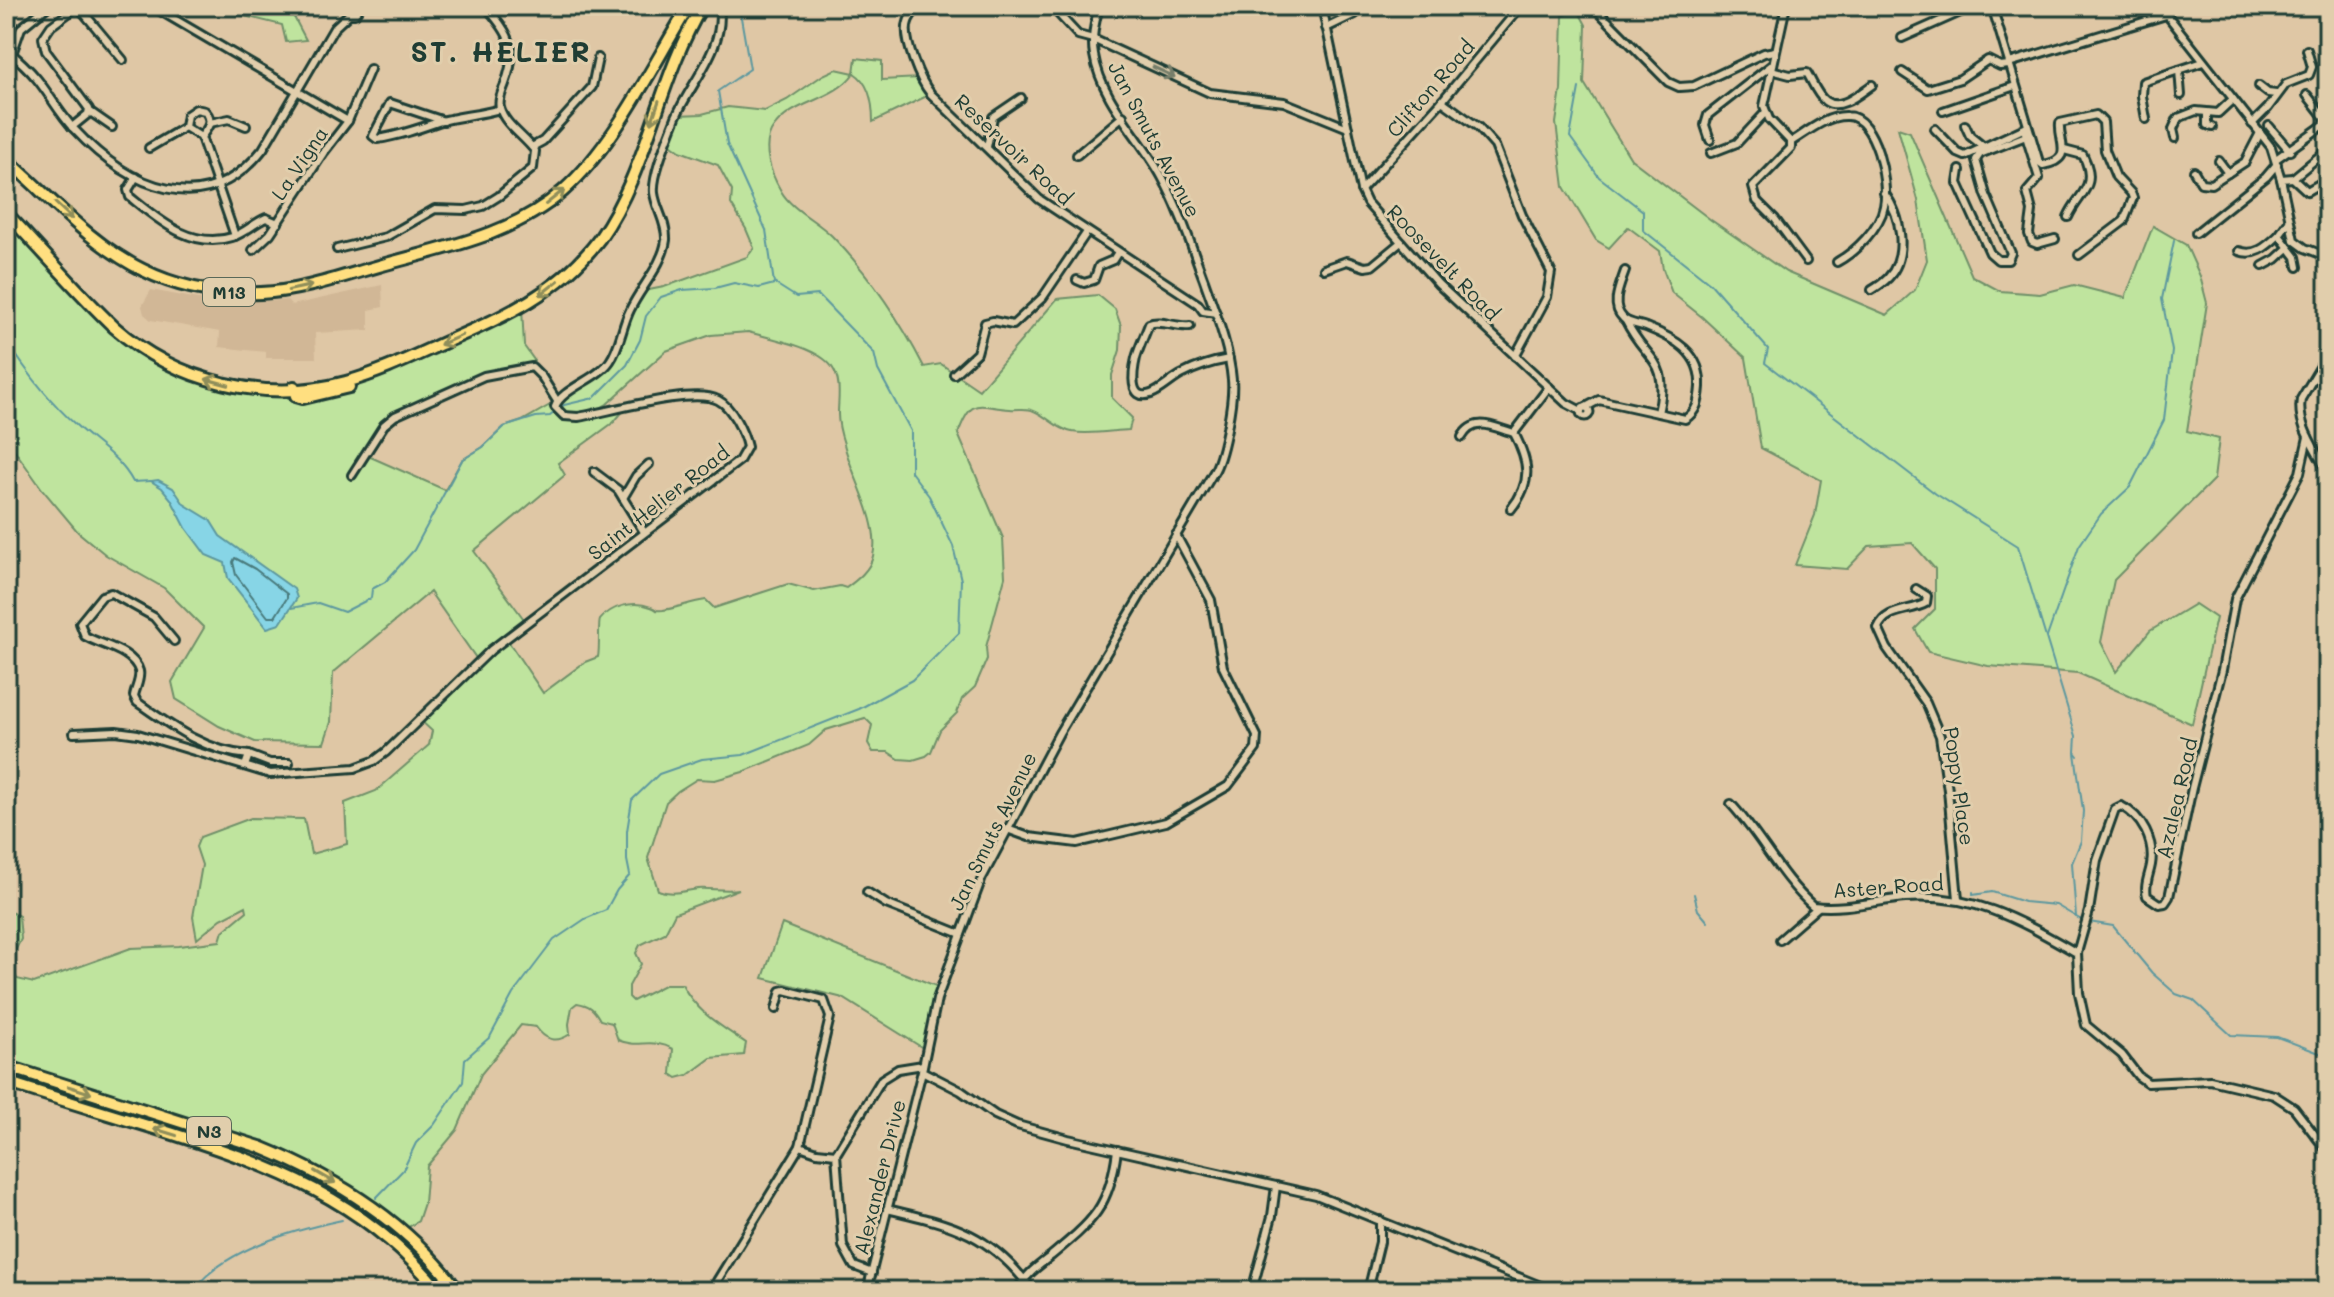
<svg xmlns="http://www.w3.org/2000/svg" width="2334" height="1297" font-family="Mali,sans-serif">
<rect width="100%" height="100%" fill="#dfc7a5"/>
<filter id="ink" filterUnits="userSpaceOnUse"><feTurbulence type="fractalNoise" baseFrequency=".0125" numOctaves="2"/><feDisplacementMap in="SourceGraphic" scale="16" xChannelSelector="R" yChannelSelector="G"/><feConvolveMatrix kernelMatrix="1 2 1 2 8 2 1 2 1" color-interpolation-filters="sRGB"/></filter>
<g filter="url(#ink)">
<path fill="#d1b796" d="M382,285L383,307L369,310V330L315,333L316,358H266V352L219,347L220,332L151,320L144,314L142,306L151,290L225,304L226,302L287,300L292,305Z"/>
<g fill="#bfe49e" stroke="#6f9069" stroke-width="2" fill-rule="evenodd">
<path d="M220,6H311L294,17L306,40L286,42L282,25L228,12Z"/>
<path d="M1578,10L1586,25L1584,83L1631,159L1711,220L1786,272L1887,315L1915,290L1927,260L1918,200L1898,128L1910,132L1972,276L2000,291L2040,294L2074,285L2125,298L2153,226L2186,245L2200,276L2207,303L2187,431L2219,439L2214,479L2114,580L2101,642L2116,672L2150,631L2195,604L2216,618L2192,724L2078,673L1988,666L1928,652L1915,629L1935,609V569L1912,543L1869,546L1847,569L1795,565L1815,515L1821,480L1761,448L1746,358L1702,317L1672,293L1663,269L1660,251L1628,227L1609,248L1596,240L1564,187L1556,123L1561,90L1563,16Z"/>
<path d="M856,58L882,61V80L920,78L931,94L873,122C873,104 870,83 854,73C835,101 794,100 774,127C760,145 771,174 781,191C791,209 817,221 832,236C869,274 900,320 924,367L941,364L979,390L1057,299L1098,295L1115,309L1121,326L1120,350L1112,375V398L1132,418L1129,430C1111,431 1089,435 1072,432C1057,429 1048,417 1034,411C1026,407 1019,410 1010,409C978,407 972,395 958,434L1003,538L1005,577L986,647L987,659L975,687L962,699L957,713L940,730L931,752L926,756L913,760L899,759L888,752H873L868,743L872,725L865,718L826,730L809,745L743,772L715,780L697,779L678,791L666,802L648,858L658,890C673,896 683,891 698,889C708,888 726,891 739,889L675,913L665,933L640,945L636,953L641,964L629,986V997L633,1001L666,984H682C696,1012 721,1026 746,1043L744,1055L711,1058L688,1075L677,1078L671,1074L673,1049C652,1037 638,1049 618,1040L612,1023L600,1020C594,1009 590,1005 577,1003L572,1007L569,1024L570,1034C556,1044 545,1040 536,1027L521,1025L481,1074L457,1130L427,1166L424,1203L418,1221L407,1228L353,1190L299,1159L262,1144L6,1064V910L19,916L21,939L9,963L17,979L34,983L131,948L179,946L220,941L223,931L247,911L246,906L221,919L197,939L193,917L202,865L196,847L200,837L251,818L304,819L311,854L347,844L345,803L376,791L429,745L432,731L419,719L478,661L430,592L333,673L331,722L324,743L255,742L219,726L176,699L172,682L204,628L164,588L106,555L78,532L42,489L6,438V213L114,326L181,369L260,389L346,382L522,308L524,346L534,360L532,367L486,376L389,420L366,455L445,490L462,460L483,447L504,427L522,421L557,401L608,364L639,292L664,287L747,257L754,248L746,229L731,204L732,191L718,165L680,151L668,142L677,115L702,114L728,107L765,111L787,100L823,75L836,69L854,73ZM748,332C770,338 818,347 832,367C842,381 838,399 838,414C838,424 841,435 844,444C852,477 881,523 873,556C870,570 857,580 846,588L840,586L814,591L788,584L714,608L706,600C691,602 677,608 663,610C653,611 660,610 651,607C633,600 611,606 600,620C598,623 600,647 598,657L585,662L543,693L506,638L526,622L474,551L565,475L558,463L614,422L625,409L590,414L607,404L666,351L711,335Z"/>
<path d="M782,924L941,988L926,1050L843,998L763,978Z"/>
</g>
<path fill="#87d5e6" stroke="#5d989f" stroke-width="2" d="M158,480L173,488L184,504L210,520L220,536L294,589L297,598L280,624L267,628L228,578L225,563L206,555L186,528L171,499L162,488L151,481Z"/>
<g fill="none" stroke-linecap="round" stroke-linejoin="round">
<path stroke="#497a7b" stroke-width="2" d="M235,558L255,569L287,594V598L275,617H268L236,575L233,562Z"/>
<g stroke="#5d989f" stroke-width="2">
<path d="M264,6H274"/>
<path d="M1579,88L1570,137L1599,177L1643,211V230L1710,283L1768,349L1765,363L1936,494L2018,546L2076,736L2075,752L2078,756"/>
<path d="M6,340C26,371 49,401 77,426C97,445 120,457 133,482L151,481"/>
<path d="M291,608L318,603L344,612L371,598L372,589L385,582L414,550L462,460L483,447L504,427L536,417L550,416L564,405L594,398L627,365L640,340L646,316L661,297L682,290L715,288L734,283L759,288L774,284"/>
<path d="M2047,637L2079,546L2101,514L2130,487L2164,420L2172,351L2162,299L2174,241"/>
<path d="M2075,753L2083,811L2081,841L2072,863L2076,917"/>
<path d="M1973,892V895L1992,892L2024,902L2056,905L2083,921"/>
<path d="M1694,894L1698,910L1708,922"/>
<path d="M2089,922L2113,926L2152,973L2176,994L2193,1000L2231,1035L2277,1037L2322,1054L2328,1062"/>
<path d="M376,1198L403,1170L416,1143L434,1125L463,1082L465,1059L490,1037L513,994L554,940L585,919L606,910L617,890L630,875L627,860V831L632,800L659,774L702,759L743,755L859,709L912,680L959,633L961,580L953,546L929,496L911,472V431L878,370L874,353L818,295L796,297L774,283L766,230L727,144L718,91L750,69L739,6"/>
<path d="M193,1291C223,1249 295,1230 342,1220"/>
</g>
<defs>
<g id="minor">
<path d="M78,6L123,60"/>
<path d="M152,6L348,121L324,152L270,234L253,250"/>
<path d="M919,6C915,11 910,15 908,22C902,38 920,81 931,94L1039,199L1198,304L1203,311L1216,313"/>
<path d="M1051,6L1078,35L1093,39L1210,93L1284,102L1348,128"/>
<path d="M1099,6C1095,22 1091,38 1094,55C1101,100 1141,138 1162,177C1180,210 1191,245 1204,280C1215,312 1229,345 1232,380C1234,399 1224,452 1215,470L1059,733L982,878L937,999L922,1071L961,1091L995,1115L1017,1125L1068,1139L1316,1195L1553,1291"/>
<path d="M1322,6L1361,190L1367,203L1438,284L1566,403L1581,411"/>
<path d="M1593,6L1668,82L1679,87L1694,86L1764,53L1775,51"/>
<path d="M1786,6L1764,106L1769,119L1791,142"/>
<path d="M1992,6L2039,162L2043,165C2075,159 2058,142 2060,123L2096,115L2103,122L2105,150L2116,177L2131,193L2133,198L2124,221L2079,255"/>
<path d="M2160,6L2271,147L2281,179L2294,240L2305,248L2328,257"/>
<path d="M6,16L16,6"/>
<path d="M1326,28L1355,14L1364,6"/>
<path d="M1902,38L1974,6"/>
<path d="M6,49C17,58 28,68 37,79C50,95 59,113 74,129C128,187 205,223 263,149L334,28L349,14H355L360,6"/>
<path d="M12,54L21,28L48,6"/>
<path d="M2009,63L2166,15"/>
<path d="M1771,70L1790,75L1807,73C1812,81 1817,95 1825,101C1840,112 1860,93 1872,85"/>
<path d="M1902,72L1928,89L1960,79L1988,60L2000,66L2009,65"/>
<path d="M2259,86L2268,93L2276,94"/>
<path d="M2181,95L2179,70L2203,62"/>
<path d="M1442,101L1478,127L1495,146L1522,215L1551,272L1547,297L1515,356"/>
<path d="M196,109L205,111C214,121 208,128 201,137L185,127L187,115Z"/>
<path d="M89,111L112,127"/>
<path d="M1943,111L2015,86"/>
<path d="M2207,113V125L2212,127"/>
<path d="M2146,119L2142,96L2143,82L2179,70"/>
<path d="M348,121L370,69"/>
<path d="M444,121L390,103L373,136L377,139C398,136 418,129 438,122C458,116 480,115 500,109"/>
<path d="M210,123L229,119L246,126"/>
<path d="M2252,124L2268,108L2286,84L2309,75L2312,67L2307,50"/>
<path d="M1965,125L1970,136L1985,148"/>
<path d="M2269,126L2290,151"/>
<path d="M72,127L88,114L89,109L46,51L43,38L51,26L78,6"/>
<path d="M1935,129L1958,153L1965,156L2027,127"/>
<path d="M2026,136L2039,178L2027,192L2032,211L2029,234L2032,242L2037,244L2055,239"/>
<path d="M201,137L235,236"/>
<path d="M2175,138L2173,129L2178,118L2196,111L2218,113L2233,99"/>
<path d="M1710,140L1705,125L1708,115L1773,64"/>
<path d="M532,147L543,141L592,87L598,58"/>
<path d="M987,147L993,117L1021,98"/>
<path d="M149,148L185,127"/>
<path d="M2064,150L2083,155C2099,188 2079,192 2068,217"/>
<path d="M1711,153L1737,143L1765,113"/>
<path d="M1077,155L1123,116"/>
<path d="M2276,159L2325,124V118L2307,95"/>
<path d="M2219,161L2228,173"/>
<path d="M1960,170L1958,183L1990,253L1998,260H2008L2011,253L1986,195L1976,160L1980,154L2026,136L2024,129"/>
<path d="M2194,171L2201,183L2211,184L2245,162L2260,133"/>
<path d="M136,177L128,190L130,197C159,220 192,250 232,237C245,233 254,223 266,218L278,223"/>
<path d="M2293,178L2307,191L2328,179"/>
<path d="M2281,179L2293,178L2328,149"/>
<path d="M1361,190L1442,101L1521,6"/>
<path d="M2289,221L2279,235L2296,257L2298,267"/>
<path d="M2196,233L2266,177L2277,164"/>
<path d="M337,249L386,237L435,209L466,210L483,206L499,196L533,168L535,151C525,137 504,124 500,108C498,100 502,92 505,84C519,46 510,36 486,6"/>
<path d="M2239,251C2256,257 2267,246 2279,235"/>
<path d="M1806,261L1775,219L1757,201L1753,187L1791,148V142C1807,132 1827,115 1847,116C1876,116 1889,184 1884,206C1880,228 1855,252 1837,262"/>
<path d="M2263,266L2276,259L2288,248"/>
<path d="M1324,269L1347,261L1365,267L1372,266L1401,242"/>
<path d="M1077,280L1084,283L1094,280L1099,266L1113,260L1118,252"/>
<path d="M1872,290C1877,287 1883,283 1888,278C1909,256 1901,215 1884,193"/>
<path d="M1626,321C1646,362 1671,358 1658,413"/>
<path d="M1190,326C1176,328 1160,319 1149,324C1145,335 1139,347 1136,358C1133,371 1128,402 1151,394C1162,390 1172,379 1183,374C1198,366 1212,362 1229,359"/>
<path d="M2328,354L2301,399C2296,426 2317,450 2328,474"/>
<path d="M954,374L977,353L985,323L993,321L1013,325L1043,297L1087,232"/>
<path d="M1586,407L1599,400L1685,419C1697,412 1699,401 1700,387C1702,353 1674,338 1646,327C1639,324 1628,324 1623,318C1610,305 1620,286 1625,271"/>
<circle cx="1585" cy="412" r="4.5"/>
<path d="M1462,437C1474,415 1495,428 1514,433L1549,387"/>
<path d="M2308,437L2300,473L2235,599L2222,670L2192,788L2169,897L2165,903L2159,904L2147,896C2144,885 2149,876 2151,865C2155,842 2142,816 2121,806L2115,809L2097,860L2089,911L2077,953L2079,993L2086,1025L2122,1055L2138,1076L2148,1083L2210,1080L2274,1095L2294,1108L2328,1152"/>
<path d="M594,472L618,490L644,532"/>
<path d="M352,475L384,425L395,416L484,376L532,367L542,377L557,401"/>
<path d="M623,498L636,476L649,464"/>
<path d="M1511,509C1533,482 1529,462 1514,433"/>
<path d="M1916,589L1927,596L1926,603C1910,612 1886,608 1878,628L1887,648L1926,703L1940,736L1948,790L1958,899"/>
<path d="M174,641L154,617L111,593L102,596L80,623L85,636C100,645 133,650 139,671C141,679 135,689 134,696L137,702C171,726 206,752 249,755L245,766"/>
<path d="M74,733L116,731L138,734L270,774L355,768L374,761L386,752L491,650L739,461L747,447C744,433 732,407 718,400C692,387 609,412 578,417L564,416L555,407C561,389 598,379 610,361C620,347 622,326 630,310C640,288 663,265 666,240C667,223 656,209 654,193C652,174 669,136 676,117C691,82 726,47 719,6"/>
<path d="M249,755L270,763H289"/>
<path d="M1731,804C1761,836 1780,877 1813,906C1843,910 1875,901 1905,898C1974,893 2019,920 2077,953"/>
<path d="M1007,829L1029,837L1077,843L1166,822L1228,786L1256,749L1257,736L1223,667L1211,600L1176,535"/>
<path d="M867,892L886,904L961,934"/>
<path d="M1780,940L1818,907"/>
<path d="M800,1146L817,1152L836,1154"/>
<path d="M887,1209C954,1225 990,1233 1033,1291"/>
<path d="M872,1273L854,1266L843,1246L836,1154L882,1079L898,1069L923,1065"/>
<path d="M717,1281L800,1146L830,1017L824,1000L785,990L781,991L776,1009"/>
<path d="M867,1291L922,1071"/>
<path d="M1017,1291C1025,1275 1037,1267 1051,1256C1093,1221 1110,1207 1117,1150"/>
<path d="M1252,1291L1272,1216L1276,1186"/>
<path d="M1368,1291L1380,1242V1220"/>
</g>
<g id="highway">
<path d="M6,159C50,197 90,244 143,270C179,288 220,295 261,293C301,291 340,277 379,266C442,248 512,236 563,191C615,145 652,66 689,6"/>
<path d="M6,213C42,250 76,291 114,327C176,382 266,404 346,382C379,373 410,358 441,344C501,318 560,293 600,238C648,170 658,79 702,6"/>
<path d="M294,387L296,396L303,398L349,387"/>
<path d="M6,1066L260,1147C336,1178 409,1223 458,1291"/>
<path d="M6,1082C59,1099 111,1115 164,1131C271,1165 366,1200 439,1291"/>
</g>
</defs>
<use href="#minor" stroke="#1f3d34" stroke-width="12"/>
<use href="#highway" stroke="#1f3d34" stroke-width="16"/>
<use href="#minor" stroke="#e1ceac" stroke-width="6"/>
<use href="#highway" stroke="#ffdf80" stroke-width="10"/>
</g>
<defs><path id="oneway-shaft" d="M-6 0H5M1.5-3L5.5 0L1.5 3" fill="none" stroke-width="1.6" stroke-linecap="round" stroke-linejoin="round" transform="scale(2)"/></defs>
<use stroke="#767e6a" href="#oneway-shaft" transform="translate(1164 72) rotate(25)"/>
<g stroke="#8f8e5a">
<use href="#oneway-shaft" transform="translate(655 112) rotate(109)"/>
<use href="#oneway-shaft" transform="translate(555 197) rotate(-38)"/>
<use href="#oneway-shaft" transform="translate(64 211) rotate(43)"/>
<use href="#oneway-shaft" transform="translate(300 288) rotate(-12)"/>
<use href="#oneway-shaft" transform="translate(549 288) rotate(142)"/>
<use href="#oneway-shaft" transform="translate(451 340) rotate(156)"/>
<use href="#oneway-shaft" transform="translate(217 382) rotate(-165)"/>
<use href="#oneway-shaft" transform="translate(80 1090) rotate(18)"/>
<use href="#oneway-shaft" transform="translate(165 1132) rotate(-163)"/>
<use href="#oneway-shaft" transform="translate(325 1177) rotate(30)"/>
</g>
</g>
<g text-anchor="middle" dominant-baseline="central" stroke-width="6" stroke-linejoin="round" paint-order="stroke">
<g fill="#e1ceac" stroke="#596858" stroke-width="2">
<rect x="203" y="278" width="52" height="28" rx="6"/>
<rect x="187" y="1117" width="44" height="28" rx="6"/>
</g>
<g font-size="18" font-weight="bold" fill="#1f3d34">
<text x="229" y="292">M13</text>
<text x="209" y="1131">N3</text>
</g>
<g font-size="20" fill="#1f3d34" stroke="#e1ceac">
<text transform="translate(1430 88) rotate(-49)">Clifton Road</text>
<text transform="translate(1155 139) rotate(62)">Jan Smuts Avenue</text>
<text transform="translate(1014 149) rotate(43)">Reservoir Road</text>
<text transform="translate(299 163) rotate(-56)">La Vigna</text>
<text transform="translate(1444 262) rotate(46)">Roosevelt Road</text>
<text transform="translate(658 502) rotate(-38)">Saint Helier Road</text>
<text transform="translate(1960 786) rotate(82)">Poppy Place</text>
<text transform="translate(2176 798) rotate(-77)">Azalea Road</text>
<text transform="translate(992 831) rotate(-64)">Jan Smuts Avenue</text>
<text transform="translate(1888 886) rotate(-4)">Aster Road</text>
<text transform="translate(879 1177) rotate(-76)">Alexander Drive</text>
</g>
<g font-size="28" font-weight="bold" letter-spacing="2" fill="#1f3d34" stroke="#e1ceac">
<text x="501" y="51">ST. HELIER</text>
</g>
</g>
<rect width="2334" height="1297" fill="none" stroke="#e1ceac" stroke-width="32"/>
<rect x="16" y="16" width="2302" height="1265" fill="none" stroke="#1f3d34" stroke-width="3" filter="url(#ink)"/>
</svg>
